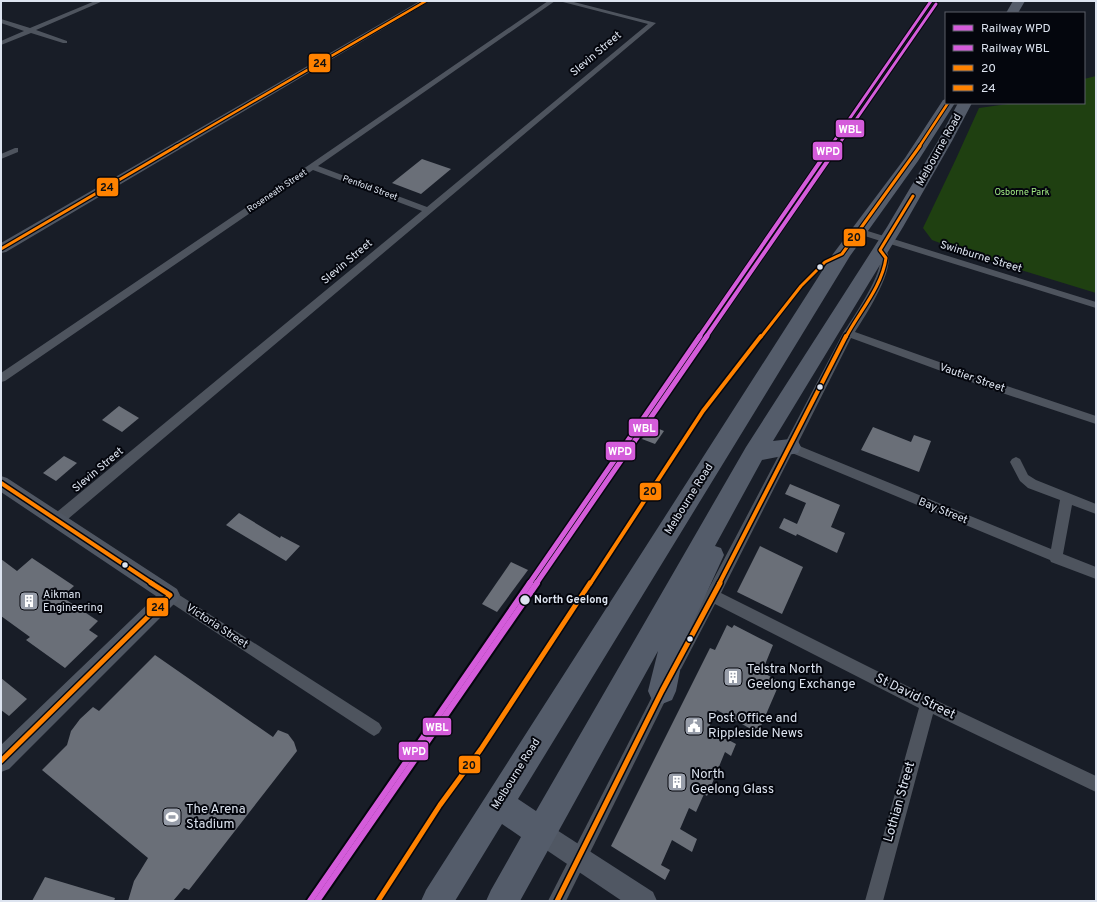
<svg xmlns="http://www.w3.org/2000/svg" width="1097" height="902" font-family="Overpass,sans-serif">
<rect width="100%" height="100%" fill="#181d27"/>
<path fill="#1f4011" d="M1096,76V293L978,257L932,240L923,228L955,161L979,108L1015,103H1084V79Z"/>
<g fill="#6a6f78">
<path d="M422,159L451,169L421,194L392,183Z"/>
<path d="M119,406L139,418L122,432L102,420Z"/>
<path d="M652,426L664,431L655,444L642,439Z"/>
<path d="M873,427L911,442L914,435L931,441L919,472L861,450Z"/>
<path d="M64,456L77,463L56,481L43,473Z"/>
<path d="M790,484L840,505L831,527L845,533L837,553L797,534L796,536L779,528L784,518L797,524L806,503L785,494Z"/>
<path d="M239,513L280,538L281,536L300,546L286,561L226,525Z"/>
<path d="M760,546L803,567L782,614L737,592Z"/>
<path d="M32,558L74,586L62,597L98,621L89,630L98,636L65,668L26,640L30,637L1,616V559L17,571Z"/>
<path d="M511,562L528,570L497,612L482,604Z"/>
<path d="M727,625L732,628L734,625L773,645L762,672L780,682L758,733L717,710L708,729L736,744L731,756L725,752L707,796L704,794L696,812L689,808L680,829L697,839L692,852L672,840L661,865L670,870L665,880L611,846L710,648L715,650Z"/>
<path d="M155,655L273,737L278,730L288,734L294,742L297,751L189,890L184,888L173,901H128L134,881L148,858L42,770L67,745L71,731L80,719L93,707L99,711Z"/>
<path d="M1,678L27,699L9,716L1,710Z"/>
<path d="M45,877L115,898L114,901H32Z"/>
</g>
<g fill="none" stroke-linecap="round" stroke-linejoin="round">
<g fill="#4e545e" fill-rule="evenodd">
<path d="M95,1H103L36,30L67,41V43H63L31,33L1,45V41L24,31L1,23V19L30,28Z"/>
<path d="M548,1H555L318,166L427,207L648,24L559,1H570L656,23L62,524L57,525L52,524L51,520L52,516L422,211L313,170L5,381L1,382V373L309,165Z"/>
<path d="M15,148H18V152L1,159V154Z"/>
<path d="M858,228L1096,302V308L855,233L853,231L855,229Z"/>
<path d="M880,247C907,254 863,319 855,332L1001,384L1096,416V424L993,390L851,338L797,445L1051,549L1060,500L1028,488L1020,481L1010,462L1012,459L1016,457L1020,459L1028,475L1036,480L1096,504V514L1072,505L1063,554L1096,567V579L1051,562L1050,560L792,453L721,593L933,699L1096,776V792L933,714L883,901H865L919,708L715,604L681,669L676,671L671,669L669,664L843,333C852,319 883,274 880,258C880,255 877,253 875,250Z"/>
<path d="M170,589L379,723L382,728L379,733L374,736L369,733L165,599L163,595L165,591Z"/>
<path d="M664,681L669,683L671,688L669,693L566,901H548L659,683Z"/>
</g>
<g fill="#505763" fill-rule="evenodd">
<path d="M420,1H430L6,252L1,253V243Z"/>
<path d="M1,476L7,478L177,589L180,595L177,601L9,769L1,772V745L156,596L1,492Z"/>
<path d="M541,821L549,825L653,892L657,901H622L533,841L529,833L533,825Z"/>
</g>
<g fill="#545c6a" fill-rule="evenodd">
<path d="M1013,1H1025L1018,13H1006Z"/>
<path d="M946,99V103H955L918,161L850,256L518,799L536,811L746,447L887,227L938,141L958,103H972L952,141L903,227L773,441L790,439L798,441L801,447L798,453L762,460L715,546L721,548L724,555L687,636L676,691L672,700L662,704L652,700L648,691L658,651L520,901H486L491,890L521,837L502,824L455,901H421L426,890L833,254L905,158L943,100Z"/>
</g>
<defs>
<path id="bus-1-far3" d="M919,147L948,103"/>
<g id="bus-1-far2">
<path d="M761,337L801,286L825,262L842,254L920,146"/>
<path d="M846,337C859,312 882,287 886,258L880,250L913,196"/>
</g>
<g id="bus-1-far1">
<path d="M590,584L703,411L761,336"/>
<path d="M719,584L846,336"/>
</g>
<g id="bus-1">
<path d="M378,901L440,805L481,749L590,583"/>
<path d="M557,901L662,691L720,583"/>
</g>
<path id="bus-2-far3" d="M175,147L426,1"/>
<path id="bus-2-far2" d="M1,249L177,146"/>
<path id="bus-2-far1" d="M1,483L153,584"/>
<path id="bus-2" d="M1,761L170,595L151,583"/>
</defs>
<use href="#bus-1-far3" stroke="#04060d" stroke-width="4.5"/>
<use href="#bus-1-far2" stroke="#04060d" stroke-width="5.5"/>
<use href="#bus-1-far1" stroke="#04060d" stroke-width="7"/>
<use href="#bus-1" stroke="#04060d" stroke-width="8"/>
<use href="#bus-2-far3" stroke="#04060d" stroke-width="4.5"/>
<use href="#bus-2-far2" stroke="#04060d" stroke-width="5.5"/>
<use href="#bus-2-far1" stroke="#04060d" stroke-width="7"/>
<use href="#bus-2" stroke="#04060d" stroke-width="8"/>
<use href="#bus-1-far3" stroke="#ff8200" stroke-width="2.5"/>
<use href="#bus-1-far2" stroke="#ff8200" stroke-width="3"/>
<use href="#bus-1-far1" stroke="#ff8200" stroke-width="4"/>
<use href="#bus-1" stroke="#ff8200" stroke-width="5"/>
<use href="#bus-2-far3" stroke="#ff8200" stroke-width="2.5"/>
<use href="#bus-2-far2" stroke="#ff8200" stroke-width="3"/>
<use href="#bus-2-far1" stroke="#ff8200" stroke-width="4"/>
<use href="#bus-2" stroke="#ff8200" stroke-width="5"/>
<defs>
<path id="rail-1-far3" d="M830,147L931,1"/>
<path id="rail-1-far2" d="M699,337L831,146"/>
<path id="rail-1-far1" d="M529,584L700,336"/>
<path id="rail-1" d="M310,901L530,583"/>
<path id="rail-2-far3" d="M837,147L936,4"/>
<path id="rail-2-far2" d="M706,337L838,146"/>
<path id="rail-2-far1" d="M536,584L707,336"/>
<path id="rail-2" d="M317,901L537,583"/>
</defs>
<use href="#rail-1-far3" stroke="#04060d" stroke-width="5"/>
<use href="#rail-1-far2" stroke="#04060d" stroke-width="6"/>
<use href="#rail-1-far1" stroke="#04060d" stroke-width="8"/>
<use href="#rail-1" stroke="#04060d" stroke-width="10"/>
<use href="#rail-2-far3" stroke="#04060d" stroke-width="5"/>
<use href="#rail-2-far2" stroke="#04060d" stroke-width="6"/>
<use href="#rail-2-far1" stroke="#04060d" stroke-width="8"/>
<use href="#rail-2" stroke="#04060d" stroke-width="10"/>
<use href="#rail-1-far3" stroke="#d45cda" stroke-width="3"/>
<use href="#rail-1-far2" stroke="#d45cda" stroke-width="4"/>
<use href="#rail-1-far1" stroke="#d45cda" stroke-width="5"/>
<use href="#rail-1" stroke="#d45cda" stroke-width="6"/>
<use href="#rail-2-far3" stroke="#d45cda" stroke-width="3"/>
<use href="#rail-2-far2" stroke="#d45cda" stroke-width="4"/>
<use href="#rail-2-far1" stroke="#d45cda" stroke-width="5"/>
<use href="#rail-2" stroke="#d45cda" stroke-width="6"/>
</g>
<defs>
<symbol id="building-square" viewBox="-11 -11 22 22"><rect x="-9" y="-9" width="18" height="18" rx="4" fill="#989eaa" stroke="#04060d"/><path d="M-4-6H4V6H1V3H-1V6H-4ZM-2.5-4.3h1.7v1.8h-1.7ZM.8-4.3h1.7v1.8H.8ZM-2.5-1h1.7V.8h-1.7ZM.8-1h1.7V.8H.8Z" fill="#fff"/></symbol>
<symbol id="civic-square" viewBox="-11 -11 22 22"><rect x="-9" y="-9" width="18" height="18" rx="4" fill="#989eaa" stroke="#04060d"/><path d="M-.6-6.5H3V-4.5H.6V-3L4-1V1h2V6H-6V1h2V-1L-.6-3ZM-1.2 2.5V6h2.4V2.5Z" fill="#fff"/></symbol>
<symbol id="stadium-square" viewBox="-11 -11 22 22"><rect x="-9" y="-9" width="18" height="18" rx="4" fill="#989eaa" stroke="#04060d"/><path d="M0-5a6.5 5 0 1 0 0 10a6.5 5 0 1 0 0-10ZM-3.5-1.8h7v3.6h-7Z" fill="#fff"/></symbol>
</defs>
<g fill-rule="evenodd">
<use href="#building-square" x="18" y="590" width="22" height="22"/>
<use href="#building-square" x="722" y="666" width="22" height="22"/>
<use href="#civic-square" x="683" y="715" width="22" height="22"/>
<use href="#building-square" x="666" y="771" width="22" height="22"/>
<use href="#stadium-square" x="161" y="806" width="22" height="22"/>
</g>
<g fill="#dde4f0" stroke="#04060d" stroke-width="1.5">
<circle cx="820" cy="267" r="3.5"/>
<circle cx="820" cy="387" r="3.5"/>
<circle cx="125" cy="565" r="3.5"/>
<circle cx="525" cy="600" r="5.5"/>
<circle cx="690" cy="639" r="3.5"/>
</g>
<g text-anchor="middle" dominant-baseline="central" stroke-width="4" stroke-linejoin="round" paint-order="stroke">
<g font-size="9" fill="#dde4f0" stroke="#04060d">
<text transform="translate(370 188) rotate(20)">Penfold Street</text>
<text transform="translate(277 191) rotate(-34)">Roseneath Street</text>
</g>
<g font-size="9" fill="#a1e983" stroke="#04060d">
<text x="1022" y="192">Osborne Park</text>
</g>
<g font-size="11" fill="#dde4f0" stroke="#04060d">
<text transform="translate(596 54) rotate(-40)">Slevin Street</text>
<text transform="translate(939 150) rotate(-61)">Melbourne Road</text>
<text transform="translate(981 257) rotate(17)">Swinburne Street</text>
<text transform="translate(347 262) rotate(-40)">Slevin Street</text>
<text transform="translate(972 378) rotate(19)">Vautier Street</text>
<text transform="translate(98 470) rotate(-40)">Slevin Street</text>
<text transform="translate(689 499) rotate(-58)">Melbourne Road</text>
<text transform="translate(943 511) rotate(22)">Bay Street</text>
<text transform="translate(217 626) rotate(33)">Victoria Street</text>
<text transform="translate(516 774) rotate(-58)">Melbourne Road</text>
</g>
<g font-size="11" fill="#dde4f0" stroke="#04060d" text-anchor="start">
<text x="43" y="595">Aikman<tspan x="43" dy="13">Engineering</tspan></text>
</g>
<g font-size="11" font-weight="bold" fill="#dde4f0" stroke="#04060d" text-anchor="start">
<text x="534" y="600">North Geelong</text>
</g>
<g font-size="13" fill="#dde4f0" stroke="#04060d" text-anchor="start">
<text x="747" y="670">Telstra North<tspan x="747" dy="15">Geelong Exchange</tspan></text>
<text x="708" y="719">Post Office and<tspan x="708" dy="15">Rippleside News</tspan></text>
<text x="691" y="775">North<tspan x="691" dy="15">Geelong Glass</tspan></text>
<text x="186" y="810">The Arena<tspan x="186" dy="15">Stadium</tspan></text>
</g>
<g font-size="13" fill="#dde4f0" stroke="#04060d">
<text transform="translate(915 697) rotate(26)">St David Street</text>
<text transform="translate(900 802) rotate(-74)">Lothian Street</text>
</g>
</g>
<g stroke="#04060d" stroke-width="1.5">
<rect x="308" y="53" width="23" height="20" rx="4" fill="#ff8200"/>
<rect x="835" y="119" width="30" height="19" rx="4" fill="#d45cda"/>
<rect x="812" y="141" width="31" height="20" rx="4" fill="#d45cda"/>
<rect x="96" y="177" width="23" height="20" rx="4" fill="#ff8200"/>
<rect x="843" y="228" width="23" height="19" rx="4" fill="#ff8200"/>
<rect x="628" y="418" width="31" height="19" rx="4" fill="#d45cda"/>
<rect x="605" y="441" width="31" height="20" rx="4" fill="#d45cda"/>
<rect x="639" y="482" width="23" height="19" rx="4" fill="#ff8200"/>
<rect x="146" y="597" width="23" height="20" rx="4" fill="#ff8200"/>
<rect x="422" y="717" width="30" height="19" rx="4" fill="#d45cda"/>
<rect x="398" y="741" width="31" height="20" rx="4" fill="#d45cda"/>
<rect x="458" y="755" width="23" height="19" rx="4" fill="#ff8200"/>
</g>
<g font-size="11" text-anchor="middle" font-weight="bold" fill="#fff">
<text x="850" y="133">WBL</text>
<text x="828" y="155">WPD</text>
<text x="644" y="432">WBL</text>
<text x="620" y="455">WPD</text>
<text x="437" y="731">WBL</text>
<text x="414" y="755">WPD</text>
</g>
<g font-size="11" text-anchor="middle" font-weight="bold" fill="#111">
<text x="320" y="67">24</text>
<text x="107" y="191">24</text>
<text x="854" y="241">20</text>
<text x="650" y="495">20</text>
<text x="158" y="611">24</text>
<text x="469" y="769">20</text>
</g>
<rect width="1097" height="902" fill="none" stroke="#dde4f0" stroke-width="4"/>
<rect x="945" y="12" width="140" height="92" fill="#04060d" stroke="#5b5f68"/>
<rect x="953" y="25" width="20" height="6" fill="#d45cda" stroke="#5b5f68"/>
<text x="981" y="32" font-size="12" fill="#dde4f0">Railway WPD</text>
<rect x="953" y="45" width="20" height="6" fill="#d45cda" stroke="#5b5f68"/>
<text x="981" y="52" font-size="12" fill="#dde4f0">Railway WBL</text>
<rect x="953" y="65" width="20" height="6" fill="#ff8200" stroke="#5b5f68"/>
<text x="981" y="72" font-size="12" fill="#dde4f0">20</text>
<rect x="953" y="85" width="20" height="6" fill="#ff8200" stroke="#5b5f68"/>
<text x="981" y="92" font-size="12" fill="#dde4f0">24</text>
</svg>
